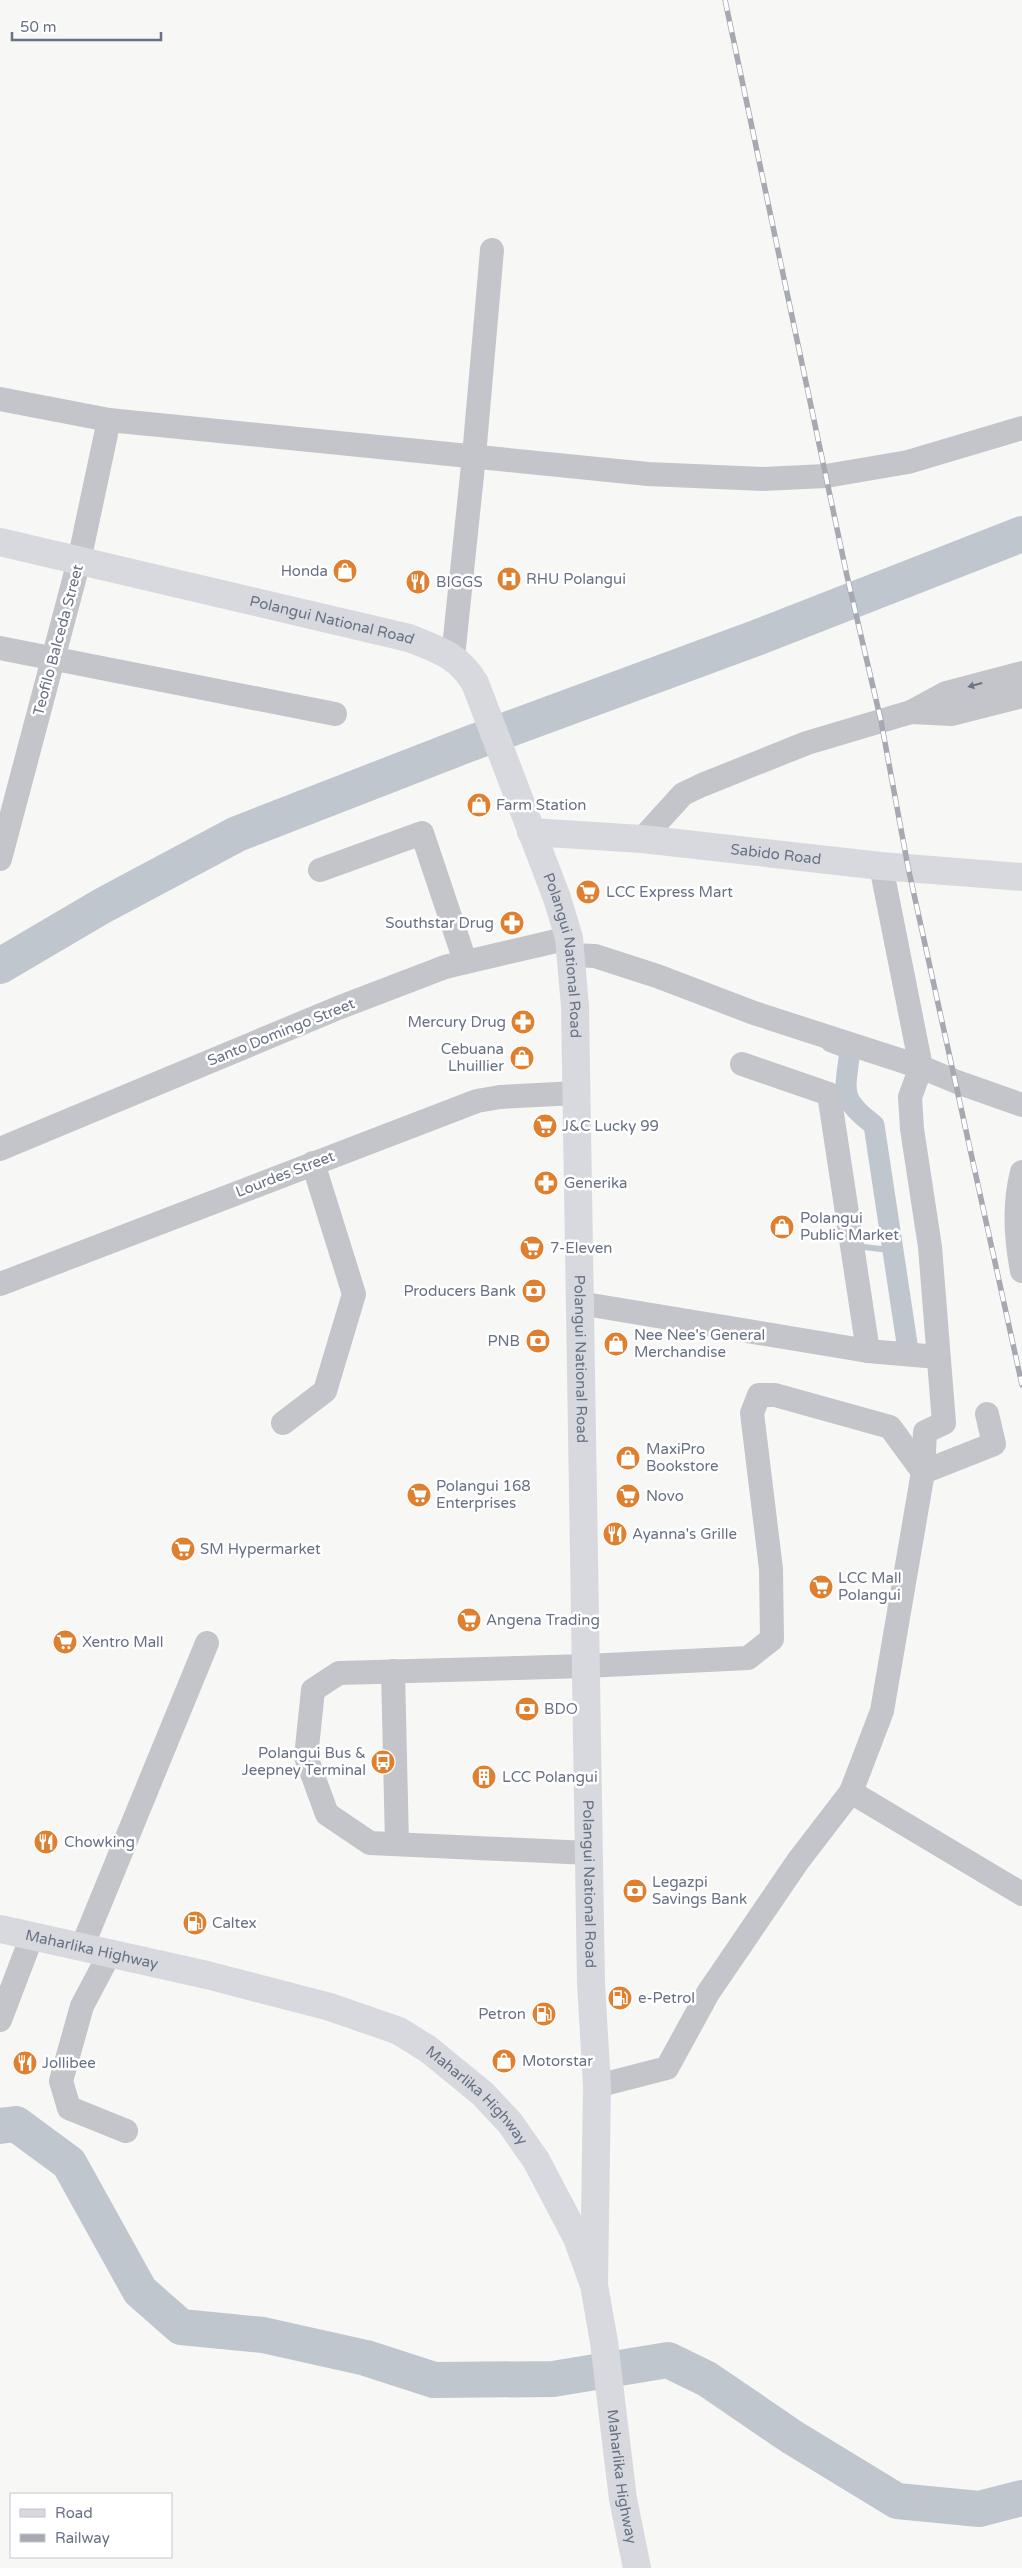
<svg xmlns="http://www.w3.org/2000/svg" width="1022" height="2568" font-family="'Varela Round',sans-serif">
<rect width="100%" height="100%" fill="#f7f8f5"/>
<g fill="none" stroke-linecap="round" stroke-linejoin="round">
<path stroke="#bfc6ce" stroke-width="6" d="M856,1246L889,1250"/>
<path stroke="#bfc6ce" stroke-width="21" d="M831,1042L850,1049C846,1091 837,1097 874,1125L908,1350"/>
<g stroke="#bfc6ce" stroke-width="36">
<path d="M0,966L102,906L237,834L466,745L756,638L1022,534"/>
<path d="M0,2126L16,2124L69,2163L140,2291L181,2327L263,2335L366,2358L434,2380L553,2379L668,2360L707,2379L792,2437L897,2501L979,2509L1022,2498"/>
</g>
<g stroke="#c3c5ca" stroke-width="24">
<path d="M0,399L109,420L648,474L763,479L826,476L908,462L1022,428"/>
<path d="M0,648L335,714"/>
<path d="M453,657L474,456L492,250"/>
<path d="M911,712L952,714L1022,696"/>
<path d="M642,839L683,794L702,785L807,743L911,712L946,693L1022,673"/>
<path d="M0,859L79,561L109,420"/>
<path d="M320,870L422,833L465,961"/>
<path d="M570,955L595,956L657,976L754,1013L921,1067L957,1082L1022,1105"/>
<path d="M742,1064L829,1094L868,1351"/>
<path d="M0,1149L338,1008L445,967L569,938"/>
<path d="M1022,1172C1014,1203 1016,1240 1022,1271"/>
<path d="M0,1284L477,1101L500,1097L576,1093"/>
<path d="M579,1303L868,1351L938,1357"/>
<path d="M283,1423L325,1391L354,1294L313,1163"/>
<path d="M393,1671L397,1844"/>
<path d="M851,1792L1022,1894"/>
<path d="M589,1853L370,1843L327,1814L306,1757L313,1690L339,1673L586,1666L748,1658L772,1639L771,1569L752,1413L759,1395H775L890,1427L923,1472L994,1444L987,1414"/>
<path d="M82,1947L207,1643"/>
<path d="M110,1953L82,2006L61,2081L69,2108L126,2131"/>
<path d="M0,2020L32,1936"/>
<path d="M597,2086L667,2068L708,1993L798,1861L851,1792L882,1711L923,1472L925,1432L944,1423L930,1247L912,1129L910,1097L921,1067L881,866"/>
</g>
<g stroke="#d8d9df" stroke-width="28">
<path id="s1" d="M0,542L409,638C439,650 458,655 475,683L557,898L569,938L575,1006L591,1983L597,2086L594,2284"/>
<path id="s2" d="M531,832L642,839L881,866L1022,877"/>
</g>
<path stroke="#d8d9df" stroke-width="28" id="s3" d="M0,1929L207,1975L330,2007L399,2031L428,2049L483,2094L510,2123L536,2160L577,2238L594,2285L604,2342L623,2499L637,2568"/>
<defs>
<path id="rail" d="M725,0L847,576L881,721L908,867L1022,1385"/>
</defs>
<use href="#rail" stroke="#a6a9b1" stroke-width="5.5"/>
<use href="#rail" stroke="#fff" stroke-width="4" stroke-dasharray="11" stroke-linecap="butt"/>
</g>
<defs><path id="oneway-solid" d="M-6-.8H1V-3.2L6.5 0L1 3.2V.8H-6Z" transform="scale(1.25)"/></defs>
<use fill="#6d7588" href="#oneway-solid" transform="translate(975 685) rotate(165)"/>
<defs>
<symbol id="shop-disc" viewBox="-11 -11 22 22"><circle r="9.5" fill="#de802f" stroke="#fff"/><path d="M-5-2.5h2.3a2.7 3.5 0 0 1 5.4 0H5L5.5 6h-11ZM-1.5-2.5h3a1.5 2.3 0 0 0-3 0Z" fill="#fff"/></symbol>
<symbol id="hospital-disc" viewBox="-11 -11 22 22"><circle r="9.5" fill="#de802f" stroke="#fff"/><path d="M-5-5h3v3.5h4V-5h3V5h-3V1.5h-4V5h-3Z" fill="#fff"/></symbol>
<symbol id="restaurant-disc" viewBox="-11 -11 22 22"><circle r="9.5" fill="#de802f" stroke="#fff"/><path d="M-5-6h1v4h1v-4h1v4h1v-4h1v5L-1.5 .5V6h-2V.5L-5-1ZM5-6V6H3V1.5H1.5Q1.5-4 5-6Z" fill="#fff"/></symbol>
<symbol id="supermarket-disc" viewBox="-11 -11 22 22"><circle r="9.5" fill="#de802f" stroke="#fff"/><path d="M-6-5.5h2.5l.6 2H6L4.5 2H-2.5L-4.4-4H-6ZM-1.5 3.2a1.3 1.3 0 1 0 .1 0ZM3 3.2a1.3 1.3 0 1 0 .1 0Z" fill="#fff"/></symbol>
<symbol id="pharmacy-disc" viewBox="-11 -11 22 22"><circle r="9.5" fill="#de802f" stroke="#fff"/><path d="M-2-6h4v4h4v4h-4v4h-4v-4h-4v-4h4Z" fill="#fff"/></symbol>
<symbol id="bank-disc" viewBox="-11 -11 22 22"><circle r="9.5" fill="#de802f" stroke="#fff"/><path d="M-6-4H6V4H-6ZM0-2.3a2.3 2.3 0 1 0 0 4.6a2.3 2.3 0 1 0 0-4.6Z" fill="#fff"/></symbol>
<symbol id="bus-disc" viewBox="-11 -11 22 22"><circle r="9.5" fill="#de802f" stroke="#fff"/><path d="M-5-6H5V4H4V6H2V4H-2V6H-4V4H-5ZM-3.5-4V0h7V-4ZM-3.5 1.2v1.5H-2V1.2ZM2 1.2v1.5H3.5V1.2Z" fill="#fff"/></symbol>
<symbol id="building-disc" viewBox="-11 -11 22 22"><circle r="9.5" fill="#de802f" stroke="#fff"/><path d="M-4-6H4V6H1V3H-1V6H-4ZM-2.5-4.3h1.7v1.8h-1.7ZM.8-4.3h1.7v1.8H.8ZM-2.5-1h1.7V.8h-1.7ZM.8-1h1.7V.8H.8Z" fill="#fff"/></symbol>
<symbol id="fuel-disc" viewBox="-11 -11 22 22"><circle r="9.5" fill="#de802f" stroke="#fff"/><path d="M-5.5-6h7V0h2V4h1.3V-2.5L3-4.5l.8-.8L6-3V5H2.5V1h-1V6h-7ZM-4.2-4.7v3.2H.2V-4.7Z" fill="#fff"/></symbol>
</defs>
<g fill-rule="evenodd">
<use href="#shop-disc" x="331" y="557" width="28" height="28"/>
<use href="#hospital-disc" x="495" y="565" width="28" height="28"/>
<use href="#restaurant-disc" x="404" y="568" width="28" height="28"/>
<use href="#shop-disc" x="465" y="791" width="28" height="28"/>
<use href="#supermarket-disc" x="574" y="878" width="28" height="28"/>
<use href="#pharmacy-disc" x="498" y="909" width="28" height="28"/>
<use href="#pharmacy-disc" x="509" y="1008" width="28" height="28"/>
<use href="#shop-disc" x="508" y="1044" width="28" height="28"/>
<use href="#supermarket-disc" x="531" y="1112" width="28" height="28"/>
<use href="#pharmacy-disc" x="532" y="1169" width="28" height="28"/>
<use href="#shop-disc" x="768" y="1213" width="28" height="28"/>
<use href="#supermarket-disc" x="518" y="1234" width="28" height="28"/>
<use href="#bank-disc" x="520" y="1277" width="28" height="28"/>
<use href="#bank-disc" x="524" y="1327" width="28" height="28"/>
<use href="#shop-disc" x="602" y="1330" width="28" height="28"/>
<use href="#shop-disc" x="614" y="1444" width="28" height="28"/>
<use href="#supermarket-disc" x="405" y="1481" width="28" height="28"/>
<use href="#supermarket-disc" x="614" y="1482" width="28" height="28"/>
<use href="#restaurant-disc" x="601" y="1520" width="28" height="28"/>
<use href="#supermarket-disc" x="169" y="1535" width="28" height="28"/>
<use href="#supermarket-disc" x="807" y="1573" width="28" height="28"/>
<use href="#supermarket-disc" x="455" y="1606" width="28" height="28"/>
<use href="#supermarket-disc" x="51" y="1628" width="28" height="28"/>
<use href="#bank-disc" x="513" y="1695" width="28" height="28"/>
<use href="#bus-disc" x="369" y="1748" width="28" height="28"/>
<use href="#building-disc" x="470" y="1763" width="28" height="28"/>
<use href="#restaurant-disc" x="32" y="1828" width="28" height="28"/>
<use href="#bank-disc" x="621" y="1877" width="28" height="28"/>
<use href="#fuel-disc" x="181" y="1909" width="28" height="28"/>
<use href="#fuel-disc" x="606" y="1984" width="28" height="28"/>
<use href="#fuel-disc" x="530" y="2000" width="28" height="28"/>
<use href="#shop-disc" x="490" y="2047" width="28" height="28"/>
<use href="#restaurant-disc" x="11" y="2049" width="28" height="28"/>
</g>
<g text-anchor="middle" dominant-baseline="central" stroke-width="5" stroke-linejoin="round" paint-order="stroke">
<g font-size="15" fill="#687185" stroke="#fff" text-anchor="start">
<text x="328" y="571" text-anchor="end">Honda</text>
<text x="526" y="579">RHU Polangui</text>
<text x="436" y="582">BIGGS</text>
<text x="496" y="805">Farm Station</text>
<text x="606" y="892">LCC Express Mart</text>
<text x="494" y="923" text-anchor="end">Southstar Drug</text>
<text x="506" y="1022" text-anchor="end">Mercury Drug</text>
<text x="504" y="1049" text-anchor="end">Cebuana<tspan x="504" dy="17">Lhuillier</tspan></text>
<text x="562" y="1126">J&amp;C Lucky 99</text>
<text x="564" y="1183">Generika</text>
<text x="800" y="1218">Polangui<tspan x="800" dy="17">Public Market</tspan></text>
<text x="550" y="1248">7-Eleven</text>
<text x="516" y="1291" text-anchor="end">Producers Bank</text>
<text x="634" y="1335">Nee Nee's General<tspan x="634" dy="17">Merchandise</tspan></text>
<text x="520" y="1341" text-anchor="end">PNB</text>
<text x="646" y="1449">MaxiPro<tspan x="646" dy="17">Bookstore</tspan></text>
<text x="436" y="1486">Polangui 168<tspan x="436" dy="17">Enterprises</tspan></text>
<text x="646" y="1496">Novo</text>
<text x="632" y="1534">Ayanna's Grille</text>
<text x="200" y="1549">SM Hypermarket</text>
<text x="838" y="1578">LCC Mall<tspan x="838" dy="17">Polangui</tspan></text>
<text x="486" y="1620">Angena Trading</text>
<text x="82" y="1642">Xentro Mall</text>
<text x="544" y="1709">BDO</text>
<text x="366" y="1753" text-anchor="end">Polangui Bus &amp;<tspan x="366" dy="17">Jeepney Terminal</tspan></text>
<text x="502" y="1777">LCC Polangui</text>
<text x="64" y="1842">Chowking</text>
<text x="652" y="1882">Legazpi<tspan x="652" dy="17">Savings Bank</tspan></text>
<text x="212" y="1923">Caltex</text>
<text x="638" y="1998">e-Petrol</text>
<text x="526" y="2014" text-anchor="end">Petron</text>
<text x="522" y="2061">Motorstar</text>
<text x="42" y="2063">Jollibee</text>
</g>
<g font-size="15" fill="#687185" stroke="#fff">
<text stroke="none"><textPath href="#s1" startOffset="341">Polangui National Road</textPath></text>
<text transform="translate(58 640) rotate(-75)">Teofilo Balceda Street</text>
<text stroke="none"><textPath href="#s2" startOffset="246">Sabido Road</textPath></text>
<text stroke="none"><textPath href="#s1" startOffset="790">Polangui National Road</textPath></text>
<text transform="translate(281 1032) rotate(-22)">Santo Domingo Street</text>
<text transform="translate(285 1174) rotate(-21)">Lourdes Street</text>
<text stroke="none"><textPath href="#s1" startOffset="1195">Polangui National Road</textPath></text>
<text stroke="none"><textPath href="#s1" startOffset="1720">Polangui National Road</textPath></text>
<text stroke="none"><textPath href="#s3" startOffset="94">Maharlika Highway</textPath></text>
<text stroke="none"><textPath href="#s3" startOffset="514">Maharlika Highway</textPath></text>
<text stroke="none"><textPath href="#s3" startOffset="934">Maharlika Highway</textPath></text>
</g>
</g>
<rect x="10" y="2493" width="162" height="65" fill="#ffffff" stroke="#c3c6ce"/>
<rect x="20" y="2509" width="25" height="8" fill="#d8d9df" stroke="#c3c6ce"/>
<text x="55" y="2518" font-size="15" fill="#687185">Road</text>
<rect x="20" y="2534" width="25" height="8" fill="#a6a9b1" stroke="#c3c6ce"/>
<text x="55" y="2543" font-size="15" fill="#687185">Railway</text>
<path d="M12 32v8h149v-8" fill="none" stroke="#687185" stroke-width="2.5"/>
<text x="20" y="32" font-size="15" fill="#687185" stroke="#ffffff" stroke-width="4" paint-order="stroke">50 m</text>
</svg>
